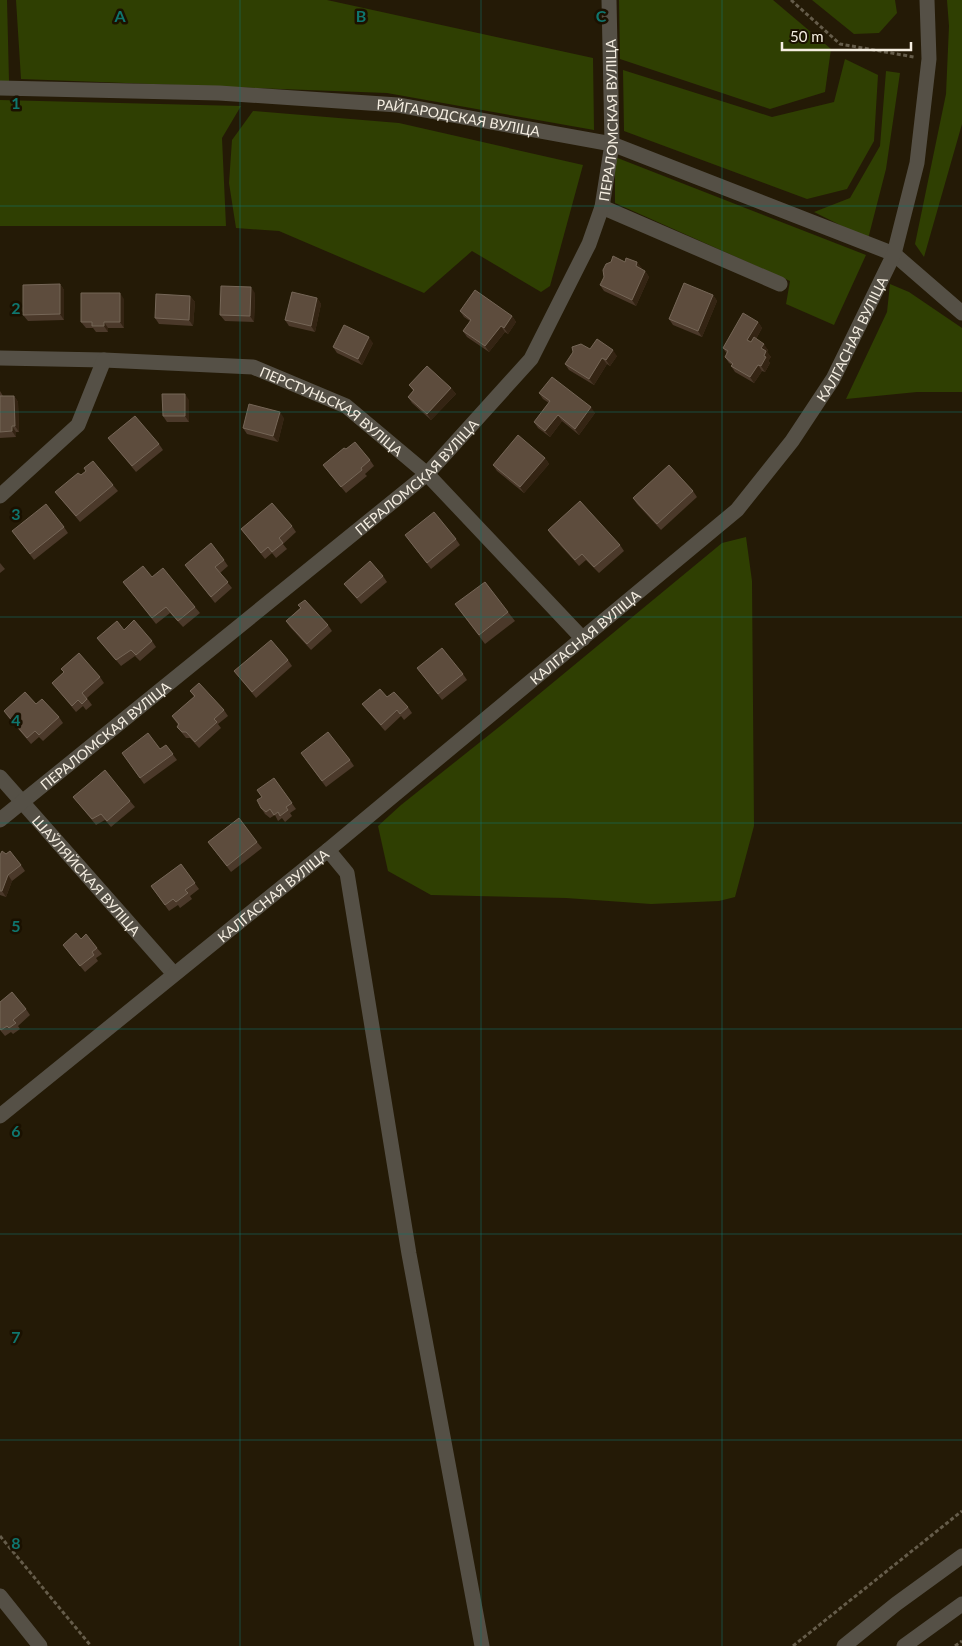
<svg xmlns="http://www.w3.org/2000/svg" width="962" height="1646" font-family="Lato,sans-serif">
<rect width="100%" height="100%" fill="#241a06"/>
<g fill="#2f3f02">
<path d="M0,0H7L9,81H0Z"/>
<path d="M16,0H327L593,58L594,130L387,93L21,79Z"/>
<path d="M619,0H773L831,49L825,92L770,109L620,59Z"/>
<path d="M812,0H895L897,13L879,33L854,34Z"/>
<path d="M947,0H962V124L924,257L915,244L946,94L949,26Z"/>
<path d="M845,59L878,75L874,141L847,189L807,199L624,131L623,70L772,117L834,102Z"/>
<path d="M886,71L900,73L886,169L868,239L814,212L850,198L880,146Z"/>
<path d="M0,100L241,106L222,138L226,226H0Z"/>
<path d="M253,111L399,123L583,165L550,286L541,292L472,251L424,293L279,231L236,228L229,183L232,140Z"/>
<path d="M615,157L866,255L834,325L786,304L790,281L615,203Z"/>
<path d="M890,284L909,292L962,328V392H917L846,399L887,312Z"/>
<path d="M746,537L752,581L754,826L735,897L719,901L651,904L566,898L431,895L388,871L378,826L401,805L504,723L722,543Z"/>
</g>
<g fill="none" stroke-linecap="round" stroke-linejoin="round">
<g stroke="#655c4a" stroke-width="3" stroke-dasharray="4 2.5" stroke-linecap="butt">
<path d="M791,0L840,44L914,57"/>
<path d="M0,1536L91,1646"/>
<path d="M793,1646L962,1511"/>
<path d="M955,1646L962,1641"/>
</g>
<g stroke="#555046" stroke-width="15">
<path id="s1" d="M0,88L219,93L398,105L612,144L894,254L962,313"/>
<path d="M602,207L780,284"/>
<path id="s2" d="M0,358L104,360L253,367L346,406L427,474L583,639"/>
<path d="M0,496L78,425L104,360"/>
<path id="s3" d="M0,777L174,974"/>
<path id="s4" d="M0,820L427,474L531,359L589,244L602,207L612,144L609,0"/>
<path d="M328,850L347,873L409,1254L482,1646"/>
<path id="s5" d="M0,1116L328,850L737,510L792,441L833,379L894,254L917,163L929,59L927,0"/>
<path d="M0,1596L40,1646"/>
<path d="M844,1646L896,1604L962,1556"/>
<path d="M904,1646L962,1604"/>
</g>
</g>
<g fill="#4b392a">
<path d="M625,262H637L641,269L645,271L649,277L636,306L604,291L600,285Z"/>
<path d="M60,284L64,290V320L28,321L23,315Z"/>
<path d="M255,293L254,322L225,321L220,315Z"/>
<path d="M713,295L717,301L702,337L673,325L669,319Z"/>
<path d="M190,296L195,302L193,326L159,324L155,318Z"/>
<path d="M317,298L321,304L315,332L289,326L285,320Z"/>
<path d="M124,299V328H108V332H96L93,328H86L81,322Z"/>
<path d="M460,311L512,316L516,322L508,334L505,332L489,352L467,337L463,331L470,321L464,317Z"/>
<path d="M758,322L762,328L756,339L768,350L767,352L771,357L768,361L770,363L765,372L762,371L754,383L735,372L731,366L732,365L729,363L725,357L727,354L723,348Z"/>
<path d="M373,343L362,365L337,353L333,347Z"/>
<path d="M590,349L617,356L610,366L607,364L594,385L569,370L565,364Z"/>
<path d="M409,385L451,388L456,394L431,420L412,403L408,397L413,391Z"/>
<path d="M0,391L3,396H14L18,402L19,432H16V437L0,438Z"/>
<path d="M539,393L595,413L579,435L562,421L550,437L538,428L534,422L549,403L543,399Z"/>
<path d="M189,400V422H167L163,416Z"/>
<path d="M284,418L278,442L247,434L243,428Z"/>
<path d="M108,438L159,444L163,450L136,472Z"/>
<path d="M346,449L370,460L374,466L365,474L367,476L346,493L323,465Z"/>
<path d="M545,458L549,464L524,493L497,471L493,465Z"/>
<path d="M81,475L113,485L118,491L80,522L55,492Z"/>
<path d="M693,491L697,497L661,530L637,504L633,498Z"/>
<path d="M292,526L296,532L283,544L287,549L276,558L272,553L265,559L241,529Z"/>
<path d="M64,527L68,533L34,560L12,531Z"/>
<path d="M548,530L620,545L624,551L599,573L586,560L579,566L552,536Z"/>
<path d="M405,535L456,539L460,545L431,569Z"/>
<path d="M224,560L228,566L220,573L232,588L215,603L185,565Z"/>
<path d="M0,563L5,569L0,573Z"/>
<path d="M383,576L387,582L361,604L344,584Z"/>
<path d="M152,577L195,607L200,613L183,627L170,613L156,624L123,582Z"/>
<path d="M455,604L508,612L515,621L485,644Z"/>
<path d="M300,608L328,625L332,631L311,650L290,627L286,621Z"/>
<path d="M124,630L152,641L156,647L140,661L135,656L121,666L97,638Z"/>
<path d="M288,660L292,666L256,698L234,671Z"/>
<path d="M417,668L463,674L467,680L442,700Z"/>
<path d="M61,669L100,677L104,683L87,698L92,705L86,710L83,706L76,712L52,683L64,672Z"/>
<path d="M190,691L224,710L228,716L218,724L221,728L199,748L190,738H186L182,733L177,727L178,725L172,716L194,697Z"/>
<path d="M387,697L408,707L412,713L404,720L401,716L385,731L367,710L362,704Z"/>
<path d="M36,704L59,717L63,723L43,741L39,737L31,744L8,717L4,711Z"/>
<path d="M166,745L177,760L144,784L122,753L160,749Z"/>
<path d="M305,759L350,760L354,766L326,787Z"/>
<path d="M274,778L296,809L290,813L292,816L285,822L282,818L278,821L275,815L270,818L265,814L261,808L262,797Z"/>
<path d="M73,797L130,801L135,807L111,827L105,820L96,825Z"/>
<path d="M208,842H257L262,848L231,872Z"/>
<path d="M0,855L21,865L25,871L12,881L6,897L0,895Z"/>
<path d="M181,864L199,889L190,896L192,899L180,908L178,905L169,911L151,886Z"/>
<path d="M81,939L97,948L102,954L96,958L98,961L85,972L63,945Z"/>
<path d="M0,1002L26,1009L30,1015L18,1026L20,1029L13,1034L11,1032L5,1036L0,1030Z"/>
</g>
<g fill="#342413">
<path d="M637,262L642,268L640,272L636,266Z"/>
<path d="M645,271L649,277L636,306L632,300Z"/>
<path d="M60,284L64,290V320L60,314Z"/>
<path d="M251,287L255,293L254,322L250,316Z"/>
<path d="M120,293L124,299V328L120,322Z"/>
<path d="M713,295L717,301L702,337L698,331Z"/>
<path d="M190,296L195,302L193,326L189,320Z"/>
<path d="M317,298L321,304L315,332L311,326Z"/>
<path d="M512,316L516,322L508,334L504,328Z"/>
<path d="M104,322L108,328V332L104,326Z"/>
<path d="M758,322L762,328L752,346L747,340Z"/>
<path d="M501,326L505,332L489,352L485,346Z"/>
<path d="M369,337L373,343L362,365L358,359Z"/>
<path d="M764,344L768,350L767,352L771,357L768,361L770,363L765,372L761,366L764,356L761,348Z"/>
<path d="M613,350L617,356L610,366L606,360Z"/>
<path d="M602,358L607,364L594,385L589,379Z"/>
<path d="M758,365L762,371L754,383L750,377Z"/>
<path d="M451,388L456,394L431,420L427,414Z"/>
<path d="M185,394L189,400V422L185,416Z"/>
<path d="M14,396L18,402L19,432L15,426Z"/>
<path d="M591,407L595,413L579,435L575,429Z"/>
<path d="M280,412L284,418L278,442L273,436Z"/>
<path d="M558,415L562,421L550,437L545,431Z"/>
<path d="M12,426L16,432V437L12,431Z"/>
<path d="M545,458L549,464L524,493L520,487Z"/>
<path d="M8,875L12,881L6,897L2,891Z"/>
</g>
<g fill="#5d4c3d" stroke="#756657">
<path d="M613,256L625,262L626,258L637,262L636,266L645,271L632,300L600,285L604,277L603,270L606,264L611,262Z"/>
<path d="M684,283L713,295L698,331L669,319Z"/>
<path d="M60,284V314L23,315V285Z"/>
<path d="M221,286L251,287L250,316L220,315Z"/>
<path d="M475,290L512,316L504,328L501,326L485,346L463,331L471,320L460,311Z"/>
<path d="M292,292L317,298L311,326L285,320Z"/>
<path d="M81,293H120V322H104V326H92V322H81Z"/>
<path d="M156,294L190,296L189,320L155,318Z"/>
<path d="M743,313L758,322L747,340L751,342L754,337L764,344L761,348L766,351L764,356L766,357L761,366L758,365L750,377L731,366L733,364L725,357L728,351L723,348Z"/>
<path d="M344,325L369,337L358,359L333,347Z"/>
<path d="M597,339L613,350L606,360L602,358L589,379L565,364L573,352L572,347L581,344L590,349Z"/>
<path d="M427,366L451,388L427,414L408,397L414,390L409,385Z"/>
<path d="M552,377L591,407L575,429L558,415L545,431L534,422L550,401L539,393Z"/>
<path d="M162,394H185V416H163Z"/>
<path d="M0,396H14L15,426H12V431L0,432Z"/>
<path d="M249,404L280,412L273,436L243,428Z"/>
<path d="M135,416L159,444L132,466L108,438Z"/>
<path d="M518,435L545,458L520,487L493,465Z"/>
<path d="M355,442L370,460L361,468L362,470L341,487L323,465L344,448L346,449Z"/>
<path d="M93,461L113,485L76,516L55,492L78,473L81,475L86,471L84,468Z"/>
<path d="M669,465L693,491L657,524L633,498Z"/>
<path d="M580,501L620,545L594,567L582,554L575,560L548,530Z"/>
<path d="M272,503L292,526L279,538L283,543L272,552L268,547L261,553L241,529Z"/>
<path d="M46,504L64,527L30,554L12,531Z"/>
<path d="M434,512L456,539L427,563L405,535Z"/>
<path d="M211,543L224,560L215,567L228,582L211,597L185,565Z"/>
<path d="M370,561L383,576L357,598L344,584Z"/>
<path d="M143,566L152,577L163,568L195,607L178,621L166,607L152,618L123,582Z"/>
<path d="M485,582L508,612L479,635L455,604Z"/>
<path d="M305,600L328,625L307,644L286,621L301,608L298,605Z"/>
<path d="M134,620L152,641L136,655L131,650L116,660L97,638L117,621L124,630Z"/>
<path d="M271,640L288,660L252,692L234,671Z"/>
<path d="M442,648L463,674L438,694L417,668Z"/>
<path d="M79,653L100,677L82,693L87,699L82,704L78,700L72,706L52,683L64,672L61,669Z"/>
<path d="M199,683L224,710L214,719L217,722L195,742L186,732H182L177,727L179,724L172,716L195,696L190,691Z"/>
<path d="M380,689L387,697L394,692L408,707L400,714L397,710L381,725L362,704Z"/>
<path d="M25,692L36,704L42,699L59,717L39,735L35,731L27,738L4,711Z"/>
<path d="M328,732L350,760L322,781L301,753Z"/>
<path d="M148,733L160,749L166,745L173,754L140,778L122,753Z"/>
<path d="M105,770L130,801L107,821L101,814L92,819L73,797Z"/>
<path d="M274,778L292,803L286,807L288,810L280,816L278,812L274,815L270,809L266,812L261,808L257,800L262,797L257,790Z"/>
<path d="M239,818L257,842L227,866L208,842Z"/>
<path d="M2,851L6,854L10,851L21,865L8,875L2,891H0V855Z"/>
<path d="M181,864L195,883L185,890L188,893L176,902L173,899L165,905L151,886Z"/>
<path d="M76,933L81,939L86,934L97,948L92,952L94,955L80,966L63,945Z"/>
<path d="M12,992L26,1009L13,1020L16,1023L9,1028L7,1026L1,1030L0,1029V1002Z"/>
</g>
<path fill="none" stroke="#0f766e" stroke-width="1" stroke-opacity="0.55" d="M240,0V1646M481,0V1646M722,0V1646M0,206H962M0,412H962M0,617H962M0,823H962M0,1029H962M0,1234H962M0,1440H962"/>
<g text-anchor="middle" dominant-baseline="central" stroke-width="5" stroke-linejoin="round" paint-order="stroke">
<g font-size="14" fill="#f5eee1" stroke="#1b1100">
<text stroke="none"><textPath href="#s1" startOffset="460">РАЙГАРОДСКАЯ ВУЛІЦА</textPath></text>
<text stroke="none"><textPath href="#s4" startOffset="960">ПЕРАЛОМСКАЯ ВУЛІЦА</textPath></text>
<text stroke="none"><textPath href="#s5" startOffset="1161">КАЛГАСНАЯ ВУЛІЦА</textPath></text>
<text stroke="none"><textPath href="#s2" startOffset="344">ПЕРСТУНЬСКАЯ ВУЛІЦА</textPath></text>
<text stroke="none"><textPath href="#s4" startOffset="540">ПЕРАЛОМСКАЯ ВУЛІЦА</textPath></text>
<text stroke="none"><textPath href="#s5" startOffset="756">КАЛГАСНАЯ ВУЛІЦА</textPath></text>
<text stroke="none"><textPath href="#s4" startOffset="135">ПЕРАЛОМСКАЯ ВУЛІЦА</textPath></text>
<text stroke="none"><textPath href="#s3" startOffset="131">ШАЎЛЯЙСКАЯ ВУЛІЦА</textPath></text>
<text stroke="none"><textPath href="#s5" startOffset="351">КАЛГАСНАЯ ВУЛІЦА</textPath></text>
</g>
</g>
<g font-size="16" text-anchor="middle" font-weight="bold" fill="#0f766e" stroke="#1b1100" stroke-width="5" stroke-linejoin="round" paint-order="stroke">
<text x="120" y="22">A</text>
<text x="361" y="22">B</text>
<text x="601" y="22">C</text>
<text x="16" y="109">1</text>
<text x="16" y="314">2</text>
<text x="16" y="520">3</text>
<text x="16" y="726">4</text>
<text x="16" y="932">5</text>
<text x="16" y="1137">6</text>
<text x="16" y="1343">7</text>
<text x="16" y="1549">8</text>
</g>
<path d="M782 42v8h129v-8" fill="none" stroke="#f5eee1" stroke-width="2.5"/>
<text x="790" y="42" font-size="15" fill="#f5eee1" stroke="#1b1100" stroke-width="4" paint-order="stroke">50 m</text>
</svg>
